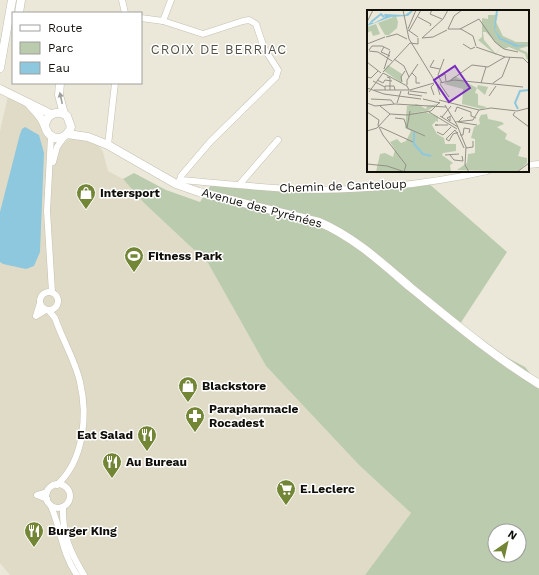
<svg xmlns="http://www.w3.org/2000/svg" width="539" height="575" font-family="'Work Sans',sans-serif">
<rect width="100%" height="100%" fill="#ebe8d9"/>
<path fill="#e0dbc6" d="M8,96L30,109L40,121L43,133L50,142L63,144L71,137L97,143L103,152L108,171L123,179L143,202L208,263L266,366L359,465L411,513L365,575H10L0,563V131Z"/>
<path fill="#bbcbae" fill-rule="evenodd" d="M134,173L166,190L200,202L211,185C284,189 355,190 427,182L507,252L460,324L506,357L525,367L539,384V575H365L411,513L359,465L266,366L208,263L143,202L123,179ZM495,531H519V555H495Z"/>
<path fill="#8dc8de" d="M25,127L39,135L44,153L40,252L34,266L26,269L3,264L0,262V212L20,134L22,129Z"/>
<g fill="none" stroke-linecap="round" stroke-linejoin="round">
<defs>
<g id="minor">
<path d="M122,0L125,13"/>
<path d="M141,18L163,21L203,34L243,21L249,20L256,24L264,48L278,70L276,77L210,142L181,176L180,180"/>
<path d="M163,21L171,0"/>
<path d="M51,136L47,211L52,292"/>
<path d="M108,145L115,83"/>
<path d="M53,162L57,147L64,137"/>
<path d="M528,165L539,164"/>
<path d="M179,181L180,180C217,183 253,187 290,189C354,192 425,185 487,171"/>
<path d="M239,185L278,140"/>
<circle cx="49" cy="301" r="9"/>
<path d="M40,303L36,316L46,310"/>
<path d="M49,311L55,318C62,339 75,360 80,382C88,416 84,460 57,485"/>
<circle cx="58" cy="496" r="12"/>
<path d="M47,499L37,495L47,492"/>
<path d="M51,506C61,529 62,554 77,575"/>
<path d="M63,507C62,534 70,552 84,575"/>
</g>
<g id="major">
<path d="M19,13L21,0"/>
<path d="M0,68L12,0"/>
<path d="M60,83L59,95L64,114"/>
<path d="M0,89L51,114"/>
<path d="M28,103C32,108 39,114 42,120C45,124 45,130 49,134C57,143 68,136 71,127L67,116C58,109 47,114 45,125"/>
<path d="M67,134L88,137L108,145L176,184L199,192L319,222C354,237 382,263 410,287C452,321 493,356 539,384"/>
</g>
</defs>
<use href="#minor" stroke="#c3c0b2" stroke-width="7"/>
<use href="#major" stroke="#c3c0b2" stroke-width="9"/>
<use href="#minor" stroke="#fff" stroke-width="6"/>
<use href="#major" stroke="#fff" stroke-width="8"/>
</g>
<defs><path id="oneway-solid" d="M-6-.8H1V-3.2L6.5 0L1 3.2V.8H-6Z"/></defs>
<use fill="#9f9f9d" href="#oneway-solid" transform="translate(61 98) rotate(-102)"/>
<defs>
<symbol id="shop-pin" viewBox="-11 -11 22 30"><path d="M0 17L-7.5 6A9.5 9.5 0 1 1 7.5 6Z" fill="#728636" stroke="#fff"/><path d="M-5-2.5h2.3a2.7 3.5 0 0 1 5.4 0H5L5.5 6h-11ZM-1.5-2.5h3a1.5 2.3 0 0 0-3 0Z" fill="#fff"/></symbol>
<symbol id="stadium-pin" viewBox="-11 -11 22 30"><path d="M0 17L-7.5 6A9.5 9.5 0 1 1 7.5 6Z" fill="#728636" stroke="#fff"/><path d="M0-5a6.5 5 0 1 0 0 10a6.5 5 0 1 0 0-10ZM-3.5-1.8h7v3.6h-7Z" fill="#fff"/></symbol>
<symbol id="pharmacy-pin" viewBox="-11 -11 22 30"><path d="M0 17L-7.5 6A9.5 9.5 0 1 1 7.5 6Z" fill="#728636" stroke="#fff"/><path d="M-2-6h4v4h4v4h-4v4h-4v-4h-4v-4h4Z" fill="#fff"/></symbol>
<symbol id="restaurant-pin" viewBox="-11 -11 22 30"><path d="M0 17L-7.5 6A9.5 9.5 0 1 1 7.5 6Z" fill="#728636" stroke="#fff"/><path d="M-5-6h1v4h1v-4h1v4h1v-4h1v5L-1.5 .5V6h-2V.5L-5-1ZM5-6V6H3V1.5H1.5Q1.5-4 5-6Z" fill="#fff"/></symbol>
<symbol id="supermarket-pin" viewBox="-11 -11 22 30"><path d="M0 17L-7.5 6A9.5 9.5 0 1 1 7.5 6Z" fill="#728636" stroke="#fff"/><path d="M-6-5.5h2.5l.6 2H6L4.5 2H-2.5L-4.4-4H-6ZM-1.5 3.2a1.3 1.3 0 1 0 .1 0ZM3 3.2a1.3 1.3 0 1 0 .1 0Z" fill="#fff"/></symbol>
</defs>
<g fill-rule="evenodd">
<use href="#shop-pin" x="75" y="182" width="22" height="30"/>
<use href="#stadium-pin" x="123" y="245" width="22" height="30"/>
<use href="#shop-pin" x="177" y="375" width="22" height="30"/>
<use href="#pharmacy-pin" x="184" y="405" width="22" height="30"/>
<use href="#restaurant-pin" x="136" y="424" width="22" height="30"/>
<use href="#restaurant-pin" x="101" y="451" width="22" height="30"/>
<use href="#supermarket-pin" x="275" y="478" width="22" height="30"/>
<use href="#restaurant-pin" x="23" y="520" width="22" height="30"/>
</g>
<g text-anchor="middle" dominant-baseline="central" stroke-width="3" stroke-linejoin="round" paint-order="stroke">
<g font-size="12" fill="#0f0e09" stroke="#fff">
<text transform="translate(343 186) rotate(-2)">Chemin de Canteloup</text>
<text transform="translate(262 208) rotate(15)">Avenue des Pyrénées</text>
</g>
<g font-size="12" font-weight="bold" fill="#0f0e09" stroke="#fff" text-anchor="start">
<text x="100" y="193">Intersport</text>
<text x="148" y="256">Fitness Park</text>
<text x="202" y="386">Blackstore</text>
<text x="209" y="409">Parapharmacie<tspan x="209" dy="14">Rocadest</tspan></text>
<text x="133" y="435" text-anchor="end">Eat Salad</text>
<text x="126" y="462">Au Bureau</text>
<text x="300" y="489">E.Leclerc</text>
<text x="48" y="531">Burger King</text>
</g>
<g font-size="13" letter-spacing="1" fill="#525044" stroke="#fff">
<text x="219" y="49">CROIX DE BERRIAC</text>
</g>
</g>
<g transform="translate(367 10)">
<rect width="162" height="162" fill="#ebe8d9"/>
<path d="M129,0L127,5L131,4L129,12L136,26L149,32H162V36L152,39L160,42L162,48L160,50L158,44L142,37L137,39L133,37L129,45L111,30L115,27V8L121,9V5H127ZM116,22H119L133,37L129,44L117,30ZM29,6L31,12L30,18L22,25H18L11,13ZM9,14L13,24L6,26L4,21L0,23V17ZM21,55L35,64V73L17,61ZM88,66L110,78L111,75L121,77L118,85L110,78L108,83L111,84V95L120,97L115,99L95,94L96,79L77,74ZM50,94L59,99L60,96L71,94L60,101L45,103L59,102L71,107V112L69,111L65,115L70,124L77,128L78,134H89V141L76,143L75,145L86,153L83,155L84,162H9L13,144L18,143L26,147L28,140L23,132L30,129L34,133L39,131L44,121L38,118L40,96ZM120,104L121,109L135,112L137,114L130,117L140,124L138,129L154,137L151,146L160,148V153L150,162L90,160L100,153L101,144L108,143V129L104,128L107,117L113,114L112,109L114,105Z" fill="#bbcbae" fill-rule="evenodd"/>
<path d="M45,0H47L41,6L24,7L0,16L3,12L7,13L18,7L17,4L38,5ZM129,0H131L128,20L134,28L151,35H162L149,37L132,29L127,19Z" fill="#8dc8de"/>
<path fill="none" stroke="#8dc8de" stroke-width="2" d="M4,12L14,4L17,7M151,99L148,93L153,81L162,80M47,122V134L56,144L64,146"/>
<path fill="none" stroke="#939186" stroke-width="1" d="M36,0L42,29L69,73M65,0L63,4L75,9M51,7L64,14L63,16M0,12L6,0M41,19L49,0M81,19H94L106,26L109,36M81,19L87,6L95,0M93,19L112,9L128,32L137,39L151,42M41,20L51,27M42,21L54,0M19,27L30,24L40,29M55,28L76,9L81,0M55,28L66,27L80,20M0,34L18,27M96,34L104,39L108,37M17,37L14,42L23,46M109,37L138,47L156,48L162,54M2,40L5,36H15L23,40M2,41L11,42L25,51M27,49L37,56L42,67M67,50L63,57L73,59M0,52L14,63M17,59L23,41M16,62L43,33L51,34V28M45,63L49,67V73H53M0,67L4,68L11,61M20,67L23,68V80M72,67L78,64L79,71M10,70L16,73L18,70L25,71M84,70L105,55L121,57L138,47M6,71L18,77M35,72L34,67L38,61M69,72L73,85M73,73L87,70L156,77M75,73L71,65L77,49M114,73L119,57M126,73L135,67L143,47M73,74L82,87M40,75V70L51,54M0,78L17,84L54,89M7,80H43L67,73M18,80V76H27L28,80M42,81L41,84L55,86M43,81L60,83M2,82L16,63L40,76L42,80M67,85L64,77L67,74M122,86L129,76M4,89L24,90L27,94M56,89L73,93M72,90L112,100L124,98L150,101L162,98M0,93L8,96L28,94L79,97M30,93L34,81M78,95L90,115L99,137L98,155L102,162M13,96L23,104M0,102L12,110L11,115L16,125L39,155L37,162M62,102L90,119M88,102L90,97L104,102V106L109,108M148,102L146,105L162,117M73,106L91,117M75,107L84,96M83,107V111L80,108L84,106M96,107L91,112L110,115M28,108L37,109L40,118L58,126M88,112L106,110L112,100M71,115H68H81M13,117L46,132M40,118L43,101M0,121L10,118L23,104L40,105L64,101L73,92M70,122L76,125L84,117M90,123L88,120L79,129L82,131L86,124L89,123H90L91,122M90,123L97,138M93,125H96L97,118L103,119L102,123M99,138L106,137V131M78,145L92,144M83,145L87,150L96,151L95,146M0,154L20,156L38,162M150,162L162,153"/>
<path fill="#7b2cbf" fill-opacity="0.15" stroke="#7b2cbf" stroke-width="2" d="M88,56L103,78L82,92L67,70Z"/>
<rect width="162" height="162" fill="none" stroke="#0f0e09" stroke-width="2"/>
</g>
<rect x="12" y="12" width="130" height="72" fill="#ffffff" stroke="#9f9f9d"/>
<rect x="20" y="25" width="20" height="6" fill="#ffffff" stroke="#9f9f9d"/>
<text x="48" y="32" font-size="12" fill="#0f0e09">Route</text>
<rect x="20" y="42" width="20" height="12" fill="#bbcbae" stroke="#9f9f9d"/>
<text x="48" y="52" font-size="12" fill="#0f0e09">Parc</text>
<rect x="20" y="62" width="20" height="12" fill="#8dc8de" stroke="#9f9f9d"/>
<text x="48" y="72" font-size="12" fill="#0f0e09">Eau</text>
<g transform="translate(507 543) rotate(34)"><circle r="19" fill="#ffffff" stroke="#9f9f9d"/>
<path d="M0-3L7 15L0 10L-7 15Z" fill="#728636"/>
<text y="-6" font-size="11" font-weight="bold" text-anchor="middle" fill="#0f0e09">N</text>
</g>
</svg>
